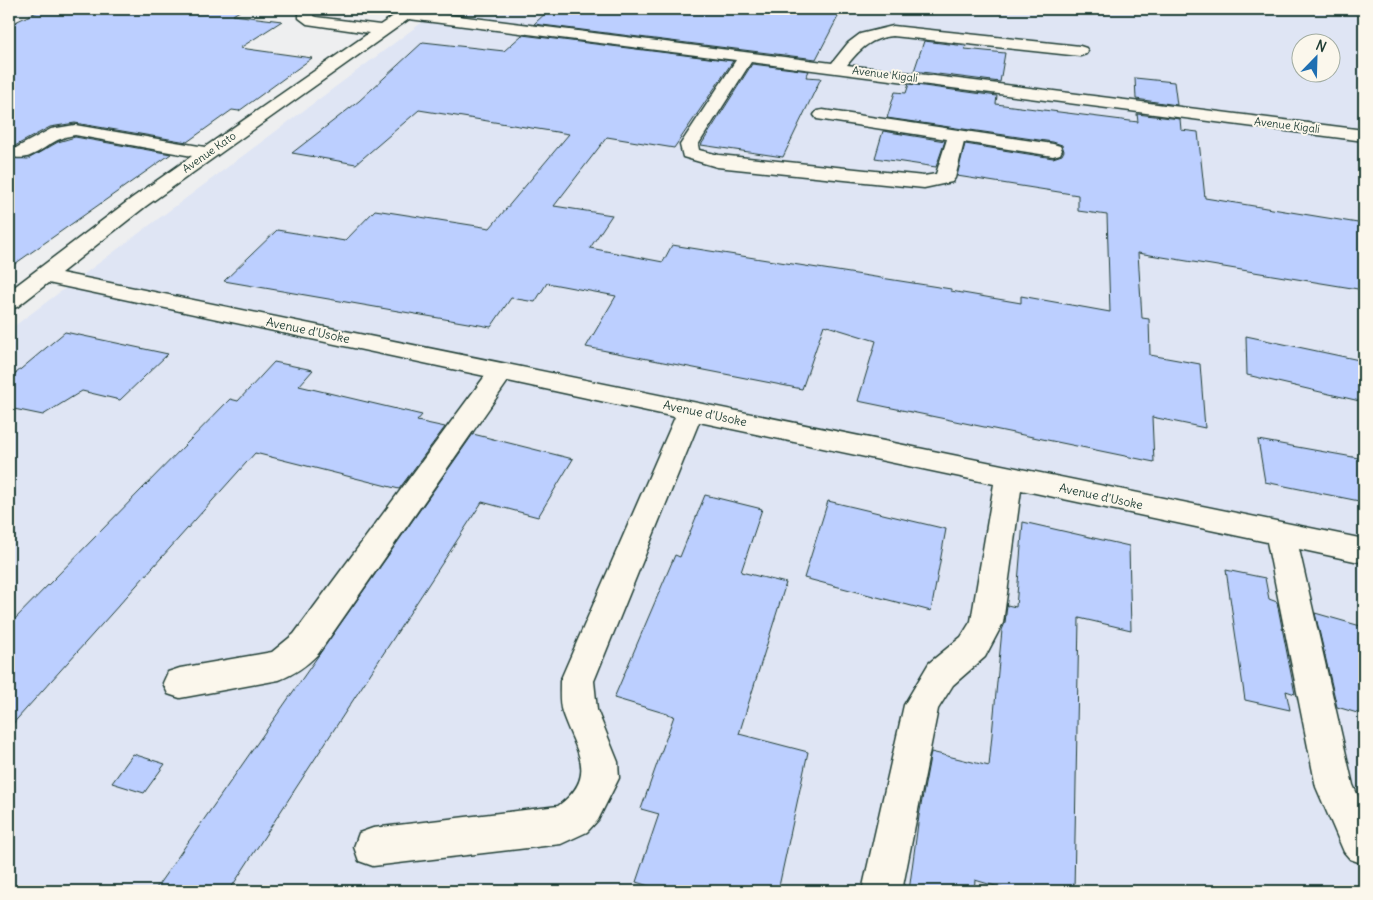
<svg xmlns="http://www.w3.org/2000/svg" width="1373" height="900" font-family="Delius,sans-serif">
<rect width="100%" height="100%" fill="#eeeff0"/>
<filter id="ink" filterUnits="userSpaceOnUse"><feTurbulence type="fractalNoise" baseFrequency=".02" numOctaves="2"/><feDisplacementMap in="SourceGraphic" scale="10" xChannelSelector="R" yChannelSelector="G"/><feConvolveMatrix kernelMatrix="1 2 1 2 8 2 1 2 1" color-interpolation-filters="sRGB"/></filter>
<g filter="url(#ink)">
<path fill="#dfe5f4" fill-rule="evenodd" d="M440,9H1364V891H9V330ZM1300,42H1330V72H1300Z"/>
<g fill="#bccfff" stroke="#1f3d34">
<path d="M43,9H243L233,15L282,21L240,48L312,58L239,111L232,110L187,142L75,123L50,127L13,147L10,152L12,158L28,159L58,142L75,137L171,154L9,268V25Z"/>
<path d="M550,9H842L816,59L534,24Z"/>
<path d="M522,35L733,61L674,148L607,137L554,206L612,215L590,248L663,262L672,245L951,289V291L1021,303V296L1110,312L1107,215L1078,211V195L957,176L965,144L1053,158L1062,155L1064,151L1062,145L1053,142L887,118L895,92L906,93L909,84L997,96L996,104L1138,122L1137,114L1180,119L1181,130L1198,132L1205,198L1364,224V290L1138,253L1142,318L1149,319L1150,355L1200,364L1205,428L1152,417L1154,462L858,401L876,341L824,325L802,389L586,347L616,296L547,283L535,302L511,298L491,327L224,281L277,230L345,241L375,210L490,228L569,134L419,110L356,164L292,153L359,101L423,42L504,51Z"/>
<path d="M924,41L966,46L965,49L1005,53L1000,82L914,71Z"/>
<path d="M752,64L809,71L806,77L821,78L783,157L701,145Z"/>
<path d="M1135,78L1174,82L1177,105L1136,99Z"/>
<path d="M883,131L945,141L936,167L875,158Z"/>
<path d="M65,332L168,354L120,400L82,391L43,415L9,408V379Z"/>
<path d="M1246,336L1364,361V402L1247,375Z"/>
<path d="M274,362L313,370L299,386L422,415L417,421L445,427L399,489L255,453L9,728V625L230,399L238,401Z"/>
<path d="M473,434L573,459L538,517L482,502L229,891H154Z"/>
<path d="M1258,440L1364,459V502L1265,482Z"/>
<path d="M705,495L762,509L741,572L786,583L739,734L808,752L778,891H665L636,882L659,814L641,809L674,716L614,698L675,555L680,557Z"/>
<path d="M828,501L946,529L931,611L804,578Z"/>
<path d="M1023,522L1129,546L1131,630L1079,618L1074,891H1012L975,880L974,891H909L919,816L931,752L989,766L1002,630L1005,623L1007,605L1016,607Z"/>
<path d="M1226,570L1265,578L1269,599L1277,602L1295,694L1286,691L1290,710L1245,700Z"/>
<path d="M1315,613L1364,627V715L1337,707Z"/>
<path d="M133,754L165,764L144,793L112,783Z"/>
</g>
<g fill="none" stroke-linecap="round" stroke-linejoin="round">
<defs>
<path id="minor" d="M299,9H313V16L316,17L380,25L404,9H420L419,11L832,63L848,43L860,34L893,26L1080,46L1086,48L1088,51L1086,54L1080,56L893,36C871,38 861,48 847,65L1364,130V141L751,62L698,145L699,150L719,155L924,176L936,174L947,139L817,119L814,115L817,111L823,110L1053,144L1060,146L1062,150L1060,154L1053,156L964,142L955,178L952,182L924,188L717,167L683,157L680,145L736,60L409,19L146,206L61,273L1364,539V563L1299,549L1353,785L1364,809V864L1350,859L1344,852L1316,787L1267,542L1021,490L1003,623L985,657L953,685L938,709L902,891H862L904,705L929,663L961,637L971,621L994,484L699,422L594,681L597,710L618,762L619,778L598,820L587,832L561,844L373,866L359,861L354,847L359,833L373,828L558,806C600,775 575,751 562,712C559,703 560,691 560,681L675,417L508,381L318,654C306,666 295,674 279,680L180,698L168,694L163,683L168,672L180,668L272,652L294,634L485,376L48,283L17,307L9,309V291L132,198L192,156L75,135C71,136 66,136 63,138C46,143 33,162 14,157L12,153L14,149L51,129L75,125L205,147L369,33L307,24L299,18Z"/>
</defs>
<use href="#minor" stroke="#1f3d34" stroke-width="3"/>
<use href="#minor" fill="#fbf7ec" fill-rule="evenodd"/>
</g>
</g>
<g text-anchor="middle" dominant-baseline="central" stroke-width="4" stroke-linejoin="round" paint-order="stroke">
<g font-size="11" fill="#1f3d34" stroke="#fbf7ec">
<text transform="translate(885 74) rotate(7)">Avenue Kigali</text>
<text transform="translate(1287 125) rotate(7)">Avenue Kigali</text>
<text transform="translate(209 152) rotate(-35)">Avenue Kato</text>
</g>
<g font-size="12" fill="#1f3d34" stroke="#fbf7ec">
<text transform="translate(308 330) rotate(12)">Avenue d'Usoke</text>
<text transform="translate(705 413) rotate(12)">Avenue d'Usoke</text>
<text transform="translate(1101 496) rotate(12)">Avenue d'Usoke</text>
</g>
</g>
<rect width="1373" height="900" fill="none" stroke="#fbf7ec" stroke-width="30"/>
<rect x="15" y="15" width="1343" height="870" fill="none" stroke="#1f3d34" stroke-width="2" filter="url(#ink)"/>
<g transform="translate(1316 58) rotate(23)"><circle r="24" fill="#fbf7ec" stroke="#a3ada2"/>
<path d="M0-4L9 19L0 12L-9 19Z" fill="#1f6fb2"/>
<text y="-8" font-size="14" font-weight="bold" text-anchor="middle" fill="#1f3d34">N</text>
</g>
</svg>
